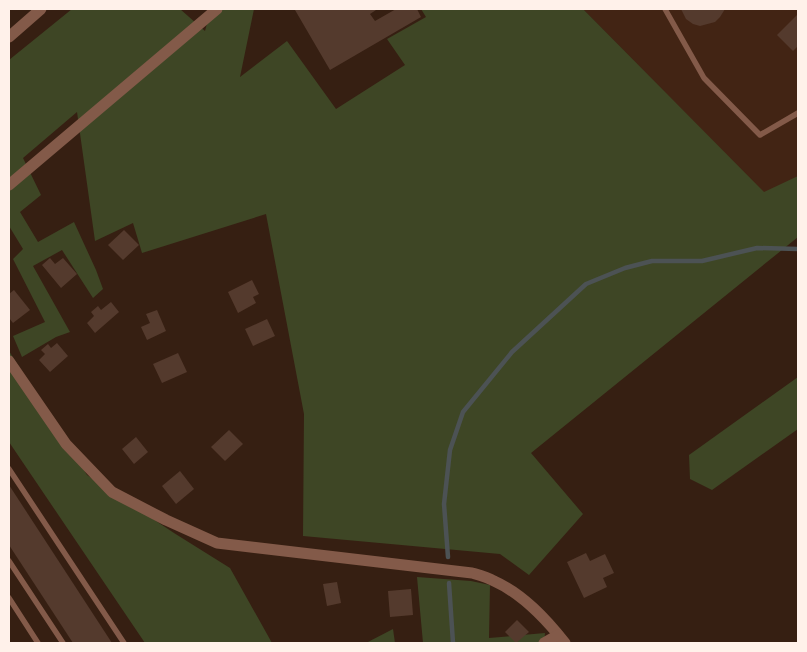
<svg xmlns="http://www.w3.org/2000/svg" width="807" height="652" font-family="'Alegreya Sans',sans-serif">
<rect width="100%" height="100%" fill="#361f12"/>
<path fill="#422414" d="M583,9H798V227L764,193Z"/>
<g fill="#3e4625">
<path d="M72,9H180L205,31L211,9H254L240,77L287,41L336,109L405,65L387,39L426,17L421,9H583L764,192L798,176V237L531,453L583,514L529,575L500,554L303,536L304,414L266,214L142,253L133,223L95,241L77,112L23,158L41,195L20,212L38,242L74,222L96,270L103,289L93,298L62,250L33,266L70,332L56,337L22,357L13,336L45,322L13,259L23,249L9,226V60Z"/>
<path d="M9,351L87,475L174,533L230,568L272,643H145L9,442Z"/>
<path d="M798,377V429L712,490L690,479L689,455Z"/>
<path d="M417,577L471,581L490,585L489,638L545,633L544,643H423Z"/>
<path d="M393,629L395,643H366Z"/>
</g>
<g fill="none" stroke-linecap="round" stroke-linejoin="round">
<g stroke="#4c5254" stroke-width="4.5">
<path d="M448,557L444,504L450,450L463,412L512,352L586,284L625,268L652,261H702L757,248L798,249"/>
<path d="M449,583L453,643"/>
</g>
</g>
<g fill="#543a2d">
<path d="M297,9H376V10L370,14L375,21L396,9H417L421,17L330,70L295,10Z"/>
<path d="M681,9H725L720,17L715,22L700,26L693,24L686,19Z"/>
<path d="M798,14V46L793,51L777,35Z"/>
<path d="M124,230L139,245L123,260L108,245Z"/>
<path d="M50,258L55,264L63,258L77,274L61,288L42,265Z"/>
<path d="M252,280L259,294L253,297L256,303L238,313L228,292Z"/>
<path d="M14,290L30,310L13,323L9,318V294Z"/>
<path d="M111,302L119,312L95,333L87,323L94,316L91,312L98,306L101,310Z"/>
<path d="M157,310L166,331L147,340L141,327L150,323L146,314Z"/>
<path d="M267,319L275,336L253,346L245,329Z"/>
<path d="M57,343L68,356L50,372L39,360L45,354L41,350L48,344L51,348Z"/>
<path d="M178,353L187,372L162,383L153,364Z"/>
<path d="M229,430L243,444L225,461L211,447Z"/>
<path d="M136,437L148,452L134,464L122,449Z"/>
<path d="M180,471L194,489L176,504L162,486Z"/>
<path d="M9,485L112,643H73L9,545Z"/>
<path d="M586,553L590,561L605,554L614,573L603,578L607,587L584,598L567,562Z"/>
<path d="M337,582L341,603L327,606L323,584Z"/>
<path d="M411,589L413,615L390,617L388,591Z"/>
<path d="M517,620L529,632L516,643L505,632Z"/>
</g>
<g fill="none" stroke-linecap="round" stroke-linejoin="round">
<g stroke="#835a49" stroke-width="5.5">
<path d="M665,9L704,78L760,135L798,113"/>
<path d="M9,469L124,643"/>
<path d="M9,561L63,643"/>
<path d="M9,598L38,643"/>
</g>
<g stroke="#835a49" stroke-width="11">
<path d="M9,37L41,9"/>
<path d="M9,185L217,9"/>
<path d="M9,361L66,444L112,492L166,520L217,543L472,573C479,575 487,577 494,581C523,594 546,619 565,643"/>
<path d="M544,643L558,635"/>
</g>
</g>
<rect width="807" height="652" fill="none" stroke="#fff1ea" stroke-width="20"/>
</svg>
